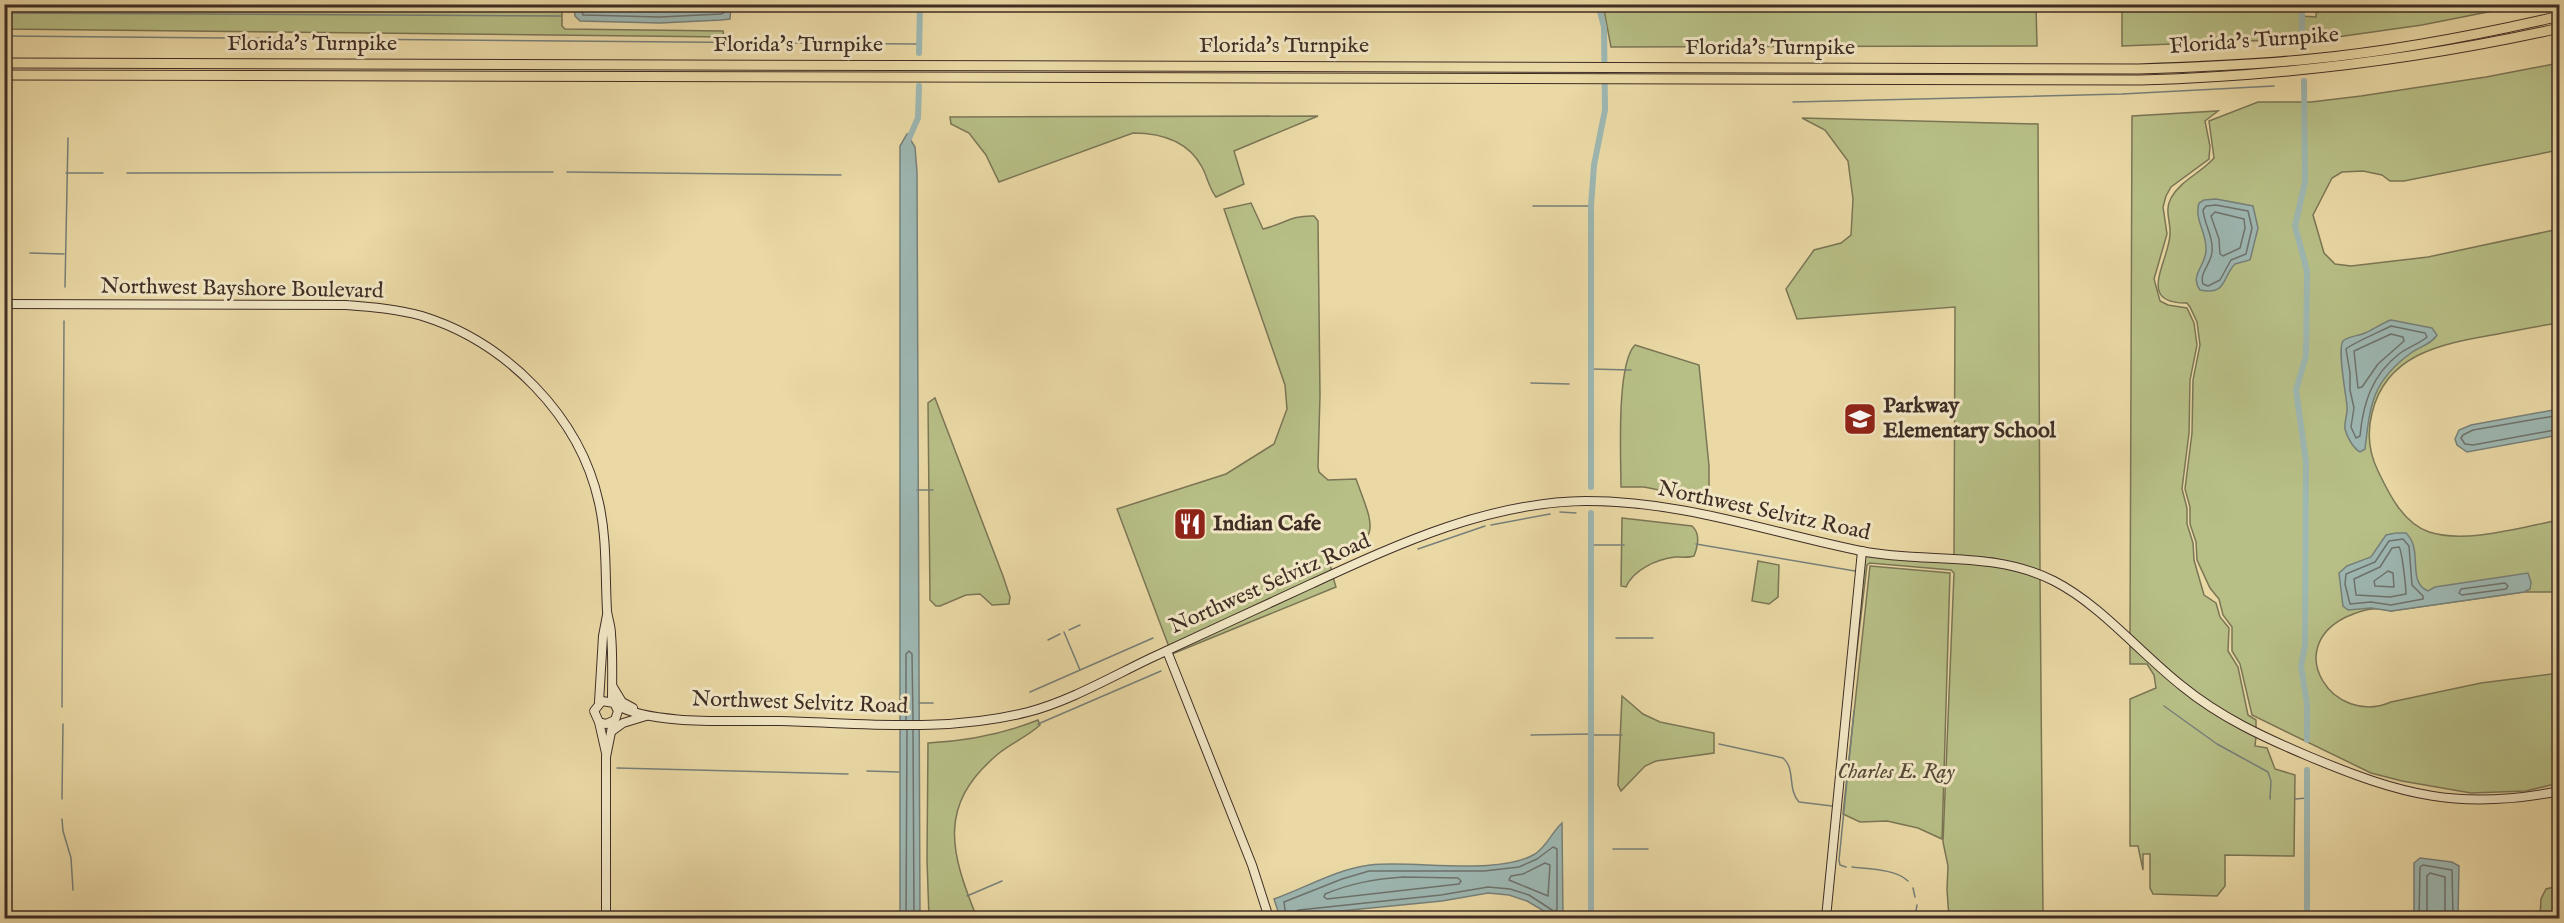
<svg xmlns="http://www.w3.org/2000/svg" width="2564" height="923" font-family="'IM FELL English',serif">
<rect width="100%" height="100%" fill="#ead9a5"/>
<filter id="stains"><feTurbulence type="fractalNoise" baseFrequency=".00333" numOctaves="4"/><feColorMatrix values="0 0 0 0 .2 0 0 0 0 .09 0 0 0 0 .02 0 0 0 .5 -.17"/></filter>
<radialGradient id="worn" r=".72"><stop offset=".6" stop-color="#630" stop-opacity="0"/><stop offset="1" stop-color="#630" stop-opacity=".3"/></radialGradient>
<g fill="#b7bf86" stroke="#7b7656" stroke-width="1.5">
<path d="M5,4H562V26L565,29L723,31L724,37L5,29Z"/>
<path d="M1603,5H2036L2037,46L1611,47Z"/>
<path d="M2122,5H2296L2301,16L2316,17L2317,5H2523L2422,25L2330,38L2122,46Z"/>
<path d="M2559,63V150L2404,181H2390L2382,175L2363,171L2342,172L2332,178L2313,215L2324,253L2335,264L2351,266L2428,257L2559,229V323C2537,326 2515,331 2492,335C2441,344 2386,354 2372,413C2367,433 2369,453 2378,471C2389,494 2403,523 2429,532C2466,544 2522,527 2559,520V592H2524L2391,611C2385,610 2379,608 2373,609C2365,609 2353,614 2346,617C2281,649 2334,727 2391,702L2481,683L2559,673V783L2526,791L2471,793L2402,781L2371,773L2252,715L2240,664L2232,651V627L2223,615L2219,599L2210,588L2197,560L2196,542L2190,524V507L2185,489L2192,433L2193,380L2200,345L2197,322L2190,307L2187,303C2135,304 2169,262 2170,234C2171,221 2164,211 2171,198C2181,180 2201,173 2214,158L2209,121L2258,102H2311L2361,96L2486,77Z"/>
<path d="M2218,111L2205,121L2210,146L2209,159L2171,187L2166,196L2163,207L2167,234L2154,279L2160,301L2168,305L2187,308L2194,323L2197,345L2190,380L2189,433L2182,489L2187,508V524L2193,543L2194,560L2204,595L2216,603L2220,617L2229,628L2228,651L2238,667L2248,715L2256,720V731C2209,706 2170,672 2130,637L2132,116Z"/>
<path d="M1318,116L1234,151L1244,184L1216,197C1209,188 1207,176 1202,167C1188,141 1161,133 1133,133L999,182L986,155L969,133L951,124L950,117Z"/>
<path d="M1802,118L2038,124L2040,571L1993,558L1954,556L1955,307L1797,319L1786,289L1814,250L1841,243L1851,235L1853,199L1848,161L1825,130Z"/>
<path d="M1251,203L1263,229C1284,224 1292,215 1314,216L1318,221L1320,395L1318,467L1319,472L1328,480L1356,479C1373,526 1385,542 1328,557L1332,572L1169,647L1117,509L1226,474L1274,444L1287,409L1285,385L1224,209Z"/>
<path d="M1635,345L1699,365L1709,466V490L1699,498L1644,487H1621C1621,459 1616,364 1635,345Z"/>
<path d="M935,398L1003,576L1010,597L1009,604L992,605L980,594L966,595L940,606H936L930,600L928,403Z"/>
<path d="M1622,518L1692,526C1701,534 1698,546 1694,556C1688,558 1681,557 1675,557C1657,559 1633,570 1626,587L1621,586Z"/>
<path d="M1865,555C1924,563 1983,558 2040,578L2043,918H1949L1947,890L1948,866L1943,842L1954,573L1951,570L1870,563L1867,565L1851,700Z"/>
<path d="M1758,561L1779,565L1778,597L1769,604L1752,601Z"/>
<path d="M1870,566L1950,573L1942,839L1918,828L1887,821L1860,822L1843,814Z"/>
<path d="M1333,577L1336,587L1172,654L1171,652Z"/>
<path d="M2130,646C2170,681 2208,712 2256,737L2255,746L2267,748L2275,769L2295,775L2294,856L2225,855V886L2217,896L2153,894L2150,888V854H2143V870L2138,846H2130V699L2156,688L2154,675L2147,664H2130Z"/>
<path d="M1622,696L1643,714L1660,722L1714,733V753L1656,761L1645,766L1621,791L1618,785Z"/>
<path d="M1038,720L1040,725C1027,737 1011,743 998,754C936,806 951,853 977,918H929L927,860L928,743C966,741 1003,734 1038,720Z"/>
<path d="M2559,886V918H2540L2541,899L2546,889Z"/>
</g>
<g fill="#9db7b2" stroke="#77807a" stroke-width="1.5">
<path d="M574,5H731L730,19L721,20L660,23L580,21L575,16Z"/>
<path d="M907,134L915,147L917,172L920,918H900V146Z"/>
<path d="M2216,199L2253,206L2258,228L2250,260L2235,264C2222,277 2227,296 2200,290C2189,275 2206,266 2206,250C2207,233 2194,220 2199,203L2204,200Z"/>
<path d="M2391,320L2432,328L2437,335C2431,345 2420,346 2411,353C2372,381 2370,405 2365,449L2360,452C2353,448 2347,437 2345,429C2344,421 2348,414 2347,406C2346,394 2337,349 2343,341C2348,336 2359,336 2365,333C2374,329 2382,323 2391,320Z"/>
<path d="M2559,409V435L2467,452L2457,445L2455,439L2459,430L2471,425Z"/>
<path d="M2396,533H2406C2424,550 2406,582 2428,591L2435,587L2528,573L2531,582L2530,589L2524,592L2391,611L2371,608L2348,610L2343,606L2339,573L2347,566L2371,557L2386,535Z"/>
<path d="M1562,823L1563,918H1549L1544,911L1527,901L1509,895L1488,893L1442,901L1280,917L1274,899C1305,888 1337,869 1370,865C1414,860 1498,876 1535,854C1548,845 1551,833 1562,823Z"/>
<path d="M2420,858L2452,862L2459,866L2458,918H2414V863Z"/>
</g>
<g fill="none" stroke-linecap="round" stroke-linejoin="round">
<g stroke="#6e726c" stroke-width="1.5">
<path d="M580,4L583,15L660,17L721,14L725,12V4"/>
<path d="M588,4L591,7L660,10L715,7L718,4"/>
<path d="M2216,205L2248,211L2252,228L2246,254L2231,260L2220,280L2208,286L2203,284C2199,273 2211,264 2212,252C2214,237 2204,224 2203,210L2206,206Z"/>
<path d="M2215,212L2244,219L2245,228L2240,248L2223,256L2220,254L2219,239L2211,216Z"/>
<path d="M2391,326L2425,333L2427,337C2419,344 2408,347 2399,354C2372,375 2363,403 2360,436L2356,438L2351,427L2354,408L2350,390V373L2346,349C2349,345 2383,330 2391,326Z"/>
<path d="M2391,334L2403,337L2404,341L2378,364L2362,387L2358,388L2354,351Z"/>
<path d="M2560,415L2473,430L2463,435L2461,438L2465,444L2473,445L2560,429"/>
<path d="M2403,539L2409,546L2412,585L2423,596V599L2391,605L2371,602L2350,604L2345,584L2346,574L2375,562L2389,541Z"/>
<path d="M2399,547C2402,550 2406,588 2406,594L2390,597L2356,595L2354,579L2380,567L2392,548Z"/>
<path d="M2388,571L2393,573L2394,587L2375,586L2374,581Z"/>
<path d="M2505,583L2508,586L2506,589L2462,595L2459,593L2461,589Z"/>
<path d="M906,720V654L909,651L912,654L913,720"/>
<path d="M913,730L914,918"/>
<path d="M1545,863L1550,865L1548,896L1509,880L1511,876L1523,874Z"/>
<path d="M1403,877L1458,878L1461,881L1459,884L1327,899L1324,897L1325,894C1352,883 1375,879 1403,877Z"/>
<path d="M906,918L907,730"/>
<path d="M1286,918L1284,902L1342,879L1369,871H1484L1519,867L1537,859L1553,847L1557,849V909L1555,912L1529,895L1510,889L1488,887L1441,895L1299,910L1294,912L1293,918"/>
<path d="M2419,918L2420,867L2423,865L2452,870L2453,918"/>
<path d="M2427,918V876L2430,873L2445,877V918"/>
</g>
<g stroke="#77807a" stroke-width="1.5">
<path d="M4,13L561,16"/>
<path d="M4,36L917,44"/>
<path d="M1793,102L2122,94L2274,86"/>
<path d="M567,172L841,175"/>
<path d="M66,173H103"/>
<path d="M127,173L553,172"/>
<path d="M1533,206H1591"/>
<path d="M30,253L64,254"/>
<path d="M4,254H7"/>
<path d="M65,287L68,138"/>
<path d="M1591,369L1631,370"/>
<path d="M1531,383L1569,384"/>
<path d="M917,490H933"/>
<path d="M1560,512L1576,513"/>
<path d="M1491,525L1550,514"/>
<path d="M1696,544L1855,571"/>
<path d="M1591,545H1624"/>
<path d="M1418,549L1485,526"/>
<path d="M1069,630L1080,625"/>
<path d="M1064,632L1080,670"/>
<path d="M1616,638H1653"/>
<path d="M1048,640L1060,634"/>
<path d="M1030,692L1153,638"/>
<path d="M919,703H933"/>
<path d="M2164,706L2217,744L2268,772L2271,781L2270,799"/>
<path d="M62,707L64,321"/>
<path d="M1038,724L1161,671"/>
<path d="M1531,735L1591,734"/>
<path d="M1591,735H1622"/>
<path d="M1719,744L1783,758C1796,769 1787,789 1799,802L1832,806"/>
<path d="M617,768L848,774"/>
<path d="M867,771L899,772"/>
<path d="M62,799L63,724"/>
<path d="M2295,799L2307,798"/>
<path d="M62,819L63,831L71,858L73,890"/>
<path d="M1613,849H1648"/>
<path d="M1846,867L1840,865L1839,860L1854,711"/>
<path d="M1852,867C1868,869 1896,869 1908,881"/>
<path d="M1913,888L1915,897"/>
<path d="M967,896L1002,881"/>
<path d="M1915,916L1917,905"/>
<path d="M73,918V914"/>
</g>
<g stroke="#9db7b2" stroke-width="6">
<path d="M2302,46V4"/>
<path d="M919,53L920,4"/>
<path d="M2304,81L2305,182L2295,226L2307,271L2306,356L2296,390L2306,462L2305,645L2301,666L2307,704V740"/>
<path d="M907,143L918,118L919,86"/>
<path d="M1591,487V206L1594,165L1605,110L1604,27L1598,4"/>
<path d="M1591,513V918"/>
<path d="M2307,918V770"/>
</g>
<defs>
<g id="secondary">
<path d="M4,304L346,305C372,307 397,309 422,316C506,342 580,416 599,503C607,539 605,574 607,611C608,619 611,626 611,634C613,656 612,679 612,702"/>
<path d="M1167,651L1252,865L1269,918"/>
<path d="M613,687L622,702L633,708"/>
<path d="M599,702L603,636L607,615"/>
<path d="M616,705C654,726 736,720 780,721C862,723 947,733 1028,712C1070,701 1111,677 1151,658C1204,633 1258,609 1311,584C1398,544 1488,502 1586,501C1684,501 1767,532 1861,551C1926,564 1993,550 2054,581C2101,605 2140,653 2182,686C2220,717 2263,737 2308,756C2401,795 2459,811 2560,791"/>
<path d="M599,722L606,724L615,720L618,711L614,703L602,701L594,711L599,722L606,753"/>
<path d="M612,731L623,723L646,716"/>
<path d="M606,918V757L613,722"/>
<path d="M1826,918L1862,551"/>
</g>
<g id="highway">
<path d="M4,63L2138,69C2196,67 2254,65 2311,59C2395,51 2478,35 2560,16"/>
<path d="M4,75L2141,80C2283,76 2421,59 2560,28"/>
</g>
</defs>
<use href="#secondary" stroke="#3f2d25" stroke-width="10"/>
<use href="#highway" stroke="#3f2d25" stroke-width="11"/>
<use href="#secondary" stroke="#f1e6c4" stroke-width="8"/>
<use href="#highway" stroke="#ead9a5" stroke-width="9"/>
</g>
<defs>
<symbol id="school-square" viewBox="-11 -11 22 22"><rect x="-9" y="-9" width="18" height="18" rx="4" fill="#8f2418" stroke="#f1e6c4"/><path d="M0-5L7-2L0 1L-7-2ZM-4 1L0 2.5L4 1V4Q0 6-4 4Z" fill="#fff"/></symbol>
<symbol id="restaurant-square" viewBox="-11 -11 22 22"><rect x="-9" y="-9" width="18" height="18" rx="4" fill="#8f2418" stroke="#f1e6c4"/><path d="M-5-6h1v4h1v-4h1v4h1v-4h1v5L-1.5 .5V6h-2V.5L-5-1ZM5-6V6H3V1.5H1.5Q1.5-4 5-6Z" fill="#fff"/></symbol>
</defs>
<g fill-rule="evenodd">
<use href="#school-square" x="1841" y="400" width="38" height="38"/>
<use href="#restaurant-square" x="1171" y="505" width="38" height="38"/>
</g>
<g text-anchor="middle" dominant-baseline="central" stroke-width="6" stroke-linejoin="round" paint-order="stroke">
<g font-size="22" fill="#3f2d25" stroke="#f1e6c4">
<text transform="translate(2254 41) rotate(-4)">Florida's Turnpike</text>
<text x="312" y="44">Florida's Turnpike</text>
<text x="798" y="45">Florida's Turnpike</text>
<text x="1284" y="46">Florida's Turnpike</text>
<text x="1770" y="48">Florida's Turnpike</text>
<text transform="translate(242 289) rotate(1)">Northwest Bayshore Boulevard</text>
<text transform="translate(1764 511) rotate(12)">Northwest Selvitz Road</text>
<text transform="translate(1270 584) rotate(-24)">Northwest Selvitz Road</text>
<text transform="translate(800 703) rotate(2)">Northwest Selvitz Road</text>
</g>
<g font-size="22" font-weight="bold" fill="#3f2d25" stroke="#f1e6c4" text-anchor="start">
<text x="1883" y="406">Parkway<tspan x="1883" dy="25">Elementary School</tspan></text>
<text x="1213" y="524">Indian Cafe</text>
</g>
<g font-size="22" font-style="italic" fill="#574a38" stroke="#f1e6c4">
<text x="1896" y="772">Charles E. Ray</text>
</g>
</g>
<rect width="2564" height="923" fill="none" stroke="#ead9a5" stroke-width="24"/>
<rect x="6" y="6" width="2552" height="911" fill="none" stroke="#3f2d25" stroke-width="3"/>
<rect x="12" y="12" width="2540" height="899" fill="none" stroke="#3f2d25" stroke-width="1.5"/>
<rect width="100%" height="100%" filter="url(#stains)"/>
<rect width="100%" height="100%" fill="url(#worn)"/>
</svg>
